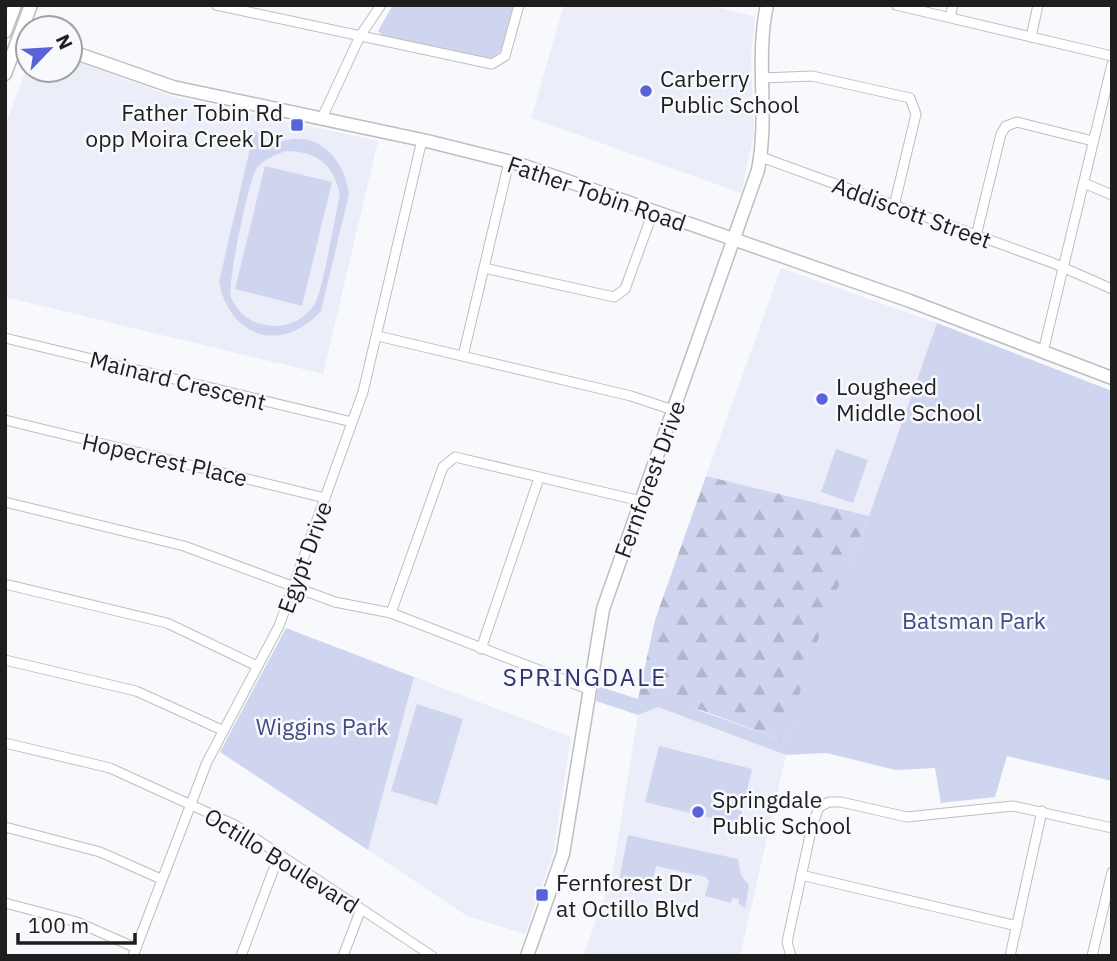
<svg xmlns="http://www.w3.org/2000/svg" width="1117" height="961" font-family="'IBM Plex Sans',sans-serif">
<defs>
<pattern id="forest-firs" width="22" height="20" patternUnits="userSpaceOnUse" patternTransform="scale(1.75)"><rect width="22" height="20" fill="#cfd5ef"/><path d="M5 1l3.5 6h-7zM16 11l3.5 6h-7z" fill="#b1b6cc"/></pattern>
</defs>
<rect width="100%" height="100%" fill="#f8f9fc"/>
<g fill="#ebedf8">
<path d="M564,5H708L755,17L751,55L754,135L741,193L531,118Z"/>
<path d="M70,59L174,97L378,141L323,374L5,297V126L28,64V70H70Z"/>
<path d="M781,268L937,323L869,516L706,476Z"/>
<path d="M414,677L571,737L553,854L525,934L467,916L368,850Z"/>
<path d="M657,707L786,755L740,956H583L612,876L638,715Z"/>
</g>
<path fill="url(#forest-firs)" d="M706,476L869,516C837,590 808,663 788,742L701,710L638,699L655,620Z"/>
<g fill="#cfd5ef" fill-rule="evenodd">
<path d="M393,5H514L501,51L491,59L383,36L378,31Z"/>
<path d="M254,131L264,134L261,147C271,147 281,140 292,139C326,136 345,165 349,194L321,311C282,354 230,338 219,282ZM286,151C317,151 334,165 340,195C334,218 324,289 314,305C294,336 244,332 231,297C227,284 248,186 255,171C261,160 275,155 286,151Z"/>
<path d="M265,166L332,182L302,306L235,289Z"/>
<path d="M937,323L1112,391V781L1007,756L995,797L941,803L935,768L896,770L826,753L786,755L658,707L638,715L596,701L598,686L638,699L664,698L788,742L801,688L828,611L869,516Z"/>
<path d="M836,449L868,460L853,503L821,492Z"/>
<path d="M286,628L414,677L368,850L220,752Z"/>
<path d="M417,704L463,719L437,805L391,791Z"/>
<path d="M659,746L752,769L739,825L645,802Z"/>
<path d="M628,835L738,859L741,875L749,885L745,908L739,904V899L732,898L731,903L705,896L709,882L706,877L656,866L652,885L642,884L641,887L619,880Z"/>
</g>
<g fill="none" stroke-linecap="round" stroke-linejoin="round">
<defs>
<g id="street">
<path d="M216,5L492,64L505,56L519,5"/>
<path d="M896,5L1112,56"/>
<path d="M950,17L953,5"/>
<path d="M1031,37L1038,5"/>
<path d="M762,78L812,76L910,98L916,114L894,206"/>
<path d="M322,118L360,36L381,5"/>
<path d="M761,157L1053,263L1112,289"/>
<path d="M1084,183L1112,195"/>
<path d="M976,236L1001,134L1006,126L1017,122L1093,141"/>
<path d="M484,268L614,297L625,289L653,212"/>
<path d="M378,336L631,396L673,410"/>
<path d="M5,338L352,422"/>
<path d="M1043,352L1112,64"/>
<path d="M463,356L509,162"/>
<path d="M5,420L325,498"/>
<path d="M5,502L184,546L335,602L391,613L588,689"/>
<path d="M5,584L167,623L257,666"/>
<path d="M391,613L443,467L455,457L641,501"/>
<path d="M481,649L539,478"/>
<path d="M5,660L136,691L222,730"/>
<path d="M5,743L110,768L235,825L432,956"/>
<path d="M5,827L100,852L161,879"/>
<path d="M801,875L1017,926"/>
<path d="M5,903L77,922L136,948"/>
<path d="M133,956L207,762L279,626L363,392L422,140"/>
<path d="M241,956L279,855"/>
<path d="M343,956L361,909"/>
<path d="M791,956L787,942L812,826L819,807L829,802H841L907,817L1013,806L1112,828"/>
<path d="M1010,956L1042,811"/>
<path d="M1092,956L1112,872"/>
</g>
<g id="secondary">
<path d="M5,32L15,5"/>
<path d="M70,51L173,87L427,141L519,164L910,301L1112,378"/>
<path d="M5,74L31,5"/>
<path d="M527,956L563,854L603,609L758,170C769,115 755,60 767,5"/>
</g>
</defs>
<use href="#street" stroke="#bdbec1" stroke-width="11"/>
<use href="#secondary" stroke="#bdbec1" stroke-width="15"/>
<use href="#street" stroke="#fff" stroke-width="9"/>
<use href="#secondary" stroke="#fff" stroke-width="12"/>
</g>
<g fill="#5862d9" stroke="#f8f9fc" stroke-width="2.5">
<circle cx="646" cy="91" r="7"/>
<rect x="290" y="118" width="14" height="14" rx="3.5"/>
<circle cx="822" cy="399" r="7"/>
<circle cx="698" cy="812" r="7"/>
<rect x="535" y="888" width="14" height="14" rx="3.5"/>
</g>
<g text-anchor="middle" dominant-baseline="central" stroke-width="5" stroke-linejoin="round" paint-order="stroke">
<g font-size="23" fill="#1e1e1f" stroke="#f8f9fc" text-anchor="start">
<text x="660" y="78">Carberry<tspan x="660" dy="26">Public School</tspan></text>
<text x="283" y="112" text-anchor="end">Father Tobin Rd<tspan x="283" dy="26">opp Moira Creek Dr</tspan></text>
<text x="836" y="386">Lougheed<tspan x="836" dy="26">Middle School</tspan></text>
<text x="712" y="799">Springdale<tspan x="712" dy="26">Public School</tspan></text>
<text x="556" y="882">Fernforest Dr<tspan x="556" dy="26">at Octillo Blvd</tspan></text>
</g>
<g font-size="23" fill="#1e1e1f" stroke="#f8f9fc">
<text transform="translate(597 193) rotate(19)">Father Tobin Road</text>
<text transform="translate(912 212) rotate(20)">Addiscott Street</text>
<text transform="translate(178 380) rotate(14)">Mainard Crescent</text>
<text transform="translate(165 459) rotate(13)">Hopecrest Place</text>
<text transform="translate(649 479) rotate(-70)">Fernforest Drive</text>
<text transform="translate(304 557) rotate(-70)">Egypt Drive</text>
<text transform="translate(282 860) rotate(32)">Octillo Boulevard</text>
</g>
<g font-size="23" fill="#444c82" stroke="#f8f9fc">
<text x="974" y="620">Batsman Park</text>
<text x="322" y="726">Wiggins Park</text>
</g>
<g font-size="24" letter-spacing="2" fill="#2d336d" stroke="#f8f9fc">
<text x="585" y="677">SPRINGDALE</text>
</g>
</g>
<rect width="1117" height="961" fill="none" stroke="#1e1e1f" stroke-width="14"/>
<g transform="translate(49 49) rotate(65)"><circle r="33" fill="#f8f9fc" stroke="#a1a1a4" stroke-width="2"/>
<path d="M0-5L12 26L0 18L-12 26Z" fill="#5862d9"/>
<text y="-10" font-size="19" font-weight="bold" text-anchor="middle" fill="#1e1e1f">N</text>
</g>
<path d="M18 933v10h117v-10" fill="none" stroke="#1e1e1f" stroke-width="3.5"/>
<text x="28" y="933" font-size="21" fill="#1e1e1f" stroke="#f8f9fc" stroke-width="5" paint-order="stroke">100 m</text>
</svg>
